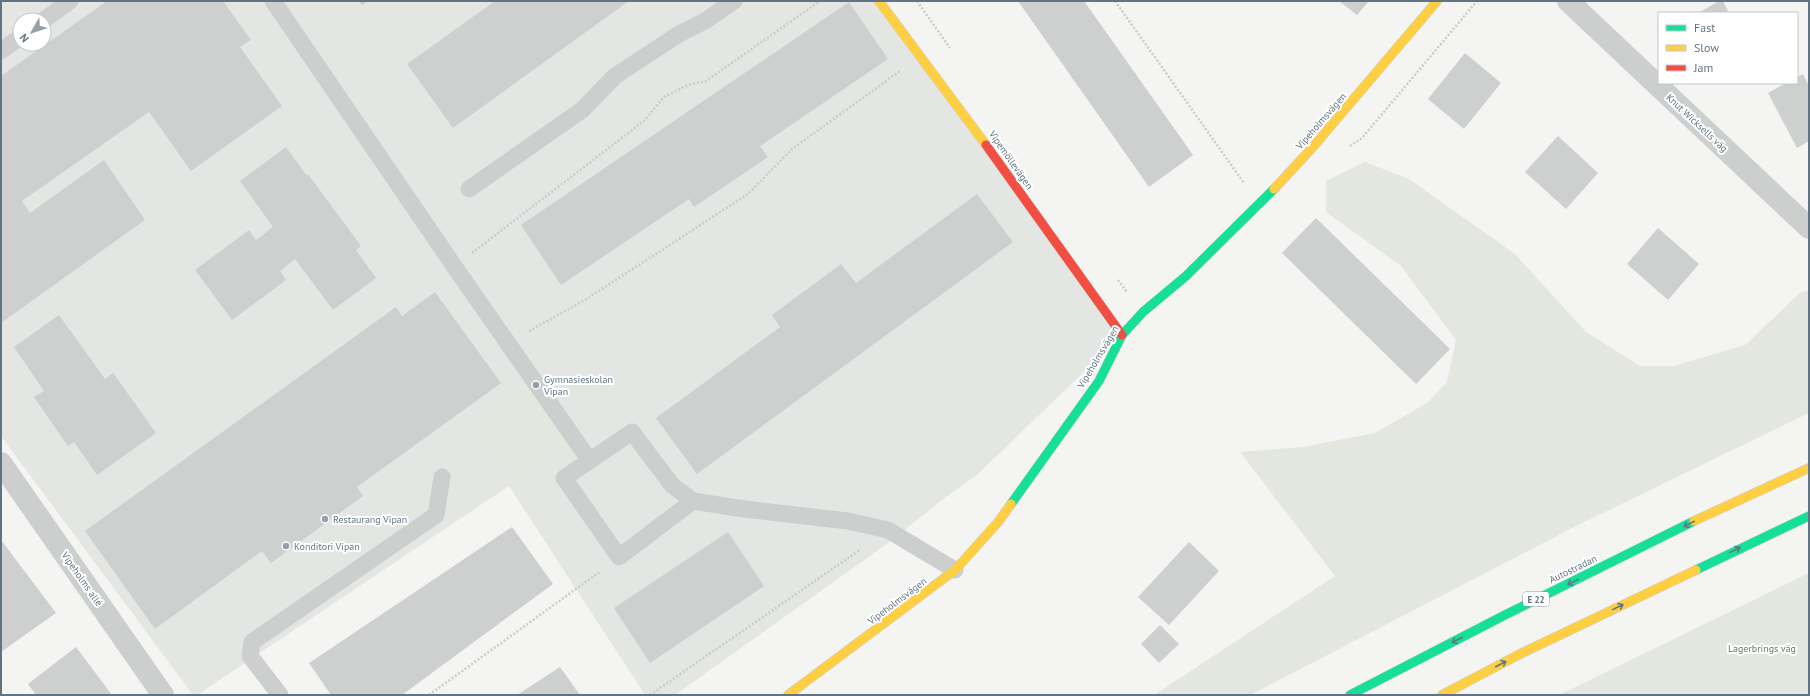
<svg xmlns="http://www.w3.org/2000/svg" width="1810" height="696" font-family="'PT Sans',sans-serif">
<rect width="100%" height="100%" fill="#f4f4f2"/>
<path fill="#e4e6e4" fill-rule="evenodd" d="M1,1H879L1122,335L978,474L942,500L884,546L675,695H645L509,486L197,695H193L1,436ZM20,20H44V44H20Z"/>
<g fill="#e3e7e0">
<path d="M1365,162L1409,179L1515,254L1586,332L1640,366H1674L1745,345L1801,292L1809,291V413L1578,525L1250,695H1154L1335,576L1240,452L1303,447L1375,433L1427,403L1447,382L1456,340L1401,266L1326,212V181Z"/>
<path d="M528,379L570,444L530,476L504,478L467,430Z"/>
<path d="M1809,573V695H1559Z"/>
</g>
<g fill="#ced0d0">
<path d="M107,1H223L251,40L240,47L282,106L191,171L149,112L22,201L30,213L104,160L145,220L1,323V76Z"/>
<path d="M359,1H368L362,5Z"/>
<path d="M495,1H629L453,128L407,64Z"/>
<path d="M1018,1H1084L1193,155L1149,187Z"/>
<path d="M1339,1H1369L1357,15Z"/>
<path d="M1719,1H1723L1729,13H1698Z"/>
<path d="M849,2L888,59L760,146L768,157L694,207L689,199L561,285L521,225Z"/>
<path d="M1465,53L1501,83L1464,129L1428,99Z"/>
<path d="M1803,74L1809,86V141L1797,148L1768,93L1786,83H1797V77Z"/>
<path d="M1558,136L1598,173L1566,209L1525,172Z"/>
<path d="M286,147L307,176L308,174L361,246L356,250L376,278L333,310L295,259L280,271L286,280L232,320L195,270L249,230L256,240L273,227L240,181Z"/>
<path d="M977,194L1013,242L697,474L656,418L780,327L772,315L841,264L856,283Z"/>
<path d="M1316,218L1450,349L1416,384L1282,253Z"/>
<path d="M1658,228L1699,264L1668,300L1627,264Z"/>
<path d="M435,292L501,383L357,487L363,496L271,563L262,551L155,629L85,531L396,307L402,316Z"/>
<path d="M59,315L105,379L113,373L156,433L97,475L74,442L68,446L34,397L44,391L14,347Z"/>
<path d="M512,527L553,584L402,695H331L309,663Z"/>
<path d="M728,532L764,586L650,663L614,608Z"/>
<path d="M1,540L56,613L1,652Z"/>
<path d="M1189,542L1219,571L1169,625L1138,597Z"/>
<path d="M1160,625L1179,644L1159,663L1141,644Z"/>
<path d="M76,647L112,695H36L28,684Z"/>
<path d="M560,667L580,695H517Z"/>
</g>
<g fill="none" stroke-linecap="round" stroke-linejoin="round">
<defs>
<g id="fast">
<path d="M1011,504L1099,381L1122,335L1143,312L1186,276L1274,189"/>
<path d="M1696,570L1809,516"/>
<path d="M1350,695L1503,616L1694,521"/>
</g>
<g id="slow">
<path d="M879,1L986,145"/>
<path d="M1274,189L1312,148L1437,1"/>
<path d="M1694,521L1809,468"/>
<path d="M788,695L955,570L999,521L1011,504"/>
<path d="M1442,695L1520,654L1696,570"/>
</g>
<path id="jam" d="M986,145L1122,335"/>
</defs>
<use href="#fast" stroke="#cfd1d2" stroke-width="10"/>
<use href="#slow" stroke="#cfd1d2" stroke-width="10"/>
<use href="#jam" stroke="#cfd1d2" stroke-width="10"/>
<g stroke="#cbcccc" stroke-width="2.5" stroke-dasharray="2 2" stroke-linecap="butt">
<path d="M917,1L950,48"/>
<path d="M1115,1L1244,183"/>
<path d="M1350,146L1362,138L1477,1"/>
<path d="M472,253L644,121L664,97L688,85L706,81L820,1"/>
<path d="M1118,280L1127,292"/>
<path d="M529,331L585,300L748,194L792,149L900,71"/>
<path d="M429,695L601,571"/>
<path d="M650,695L861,549"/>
</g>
<g stroke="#cdcfcf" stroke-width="17">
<path d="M273,1L454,266L590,461"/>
<path d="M44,20L70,1"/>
<path d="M1,51L20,37"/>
<path d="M469,189L582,110L615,76L679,34L705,21L734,1"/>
<path d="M693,501L619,557L564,478L632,432L672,485L693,501L744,509L848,521L888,530L955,570"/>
<path d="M280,695L250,656L252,642L436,515L442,477"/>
</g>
<g stroke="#cdcfcf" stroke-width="22">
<path d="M1568,1L1809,228"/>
<path d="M1,463L163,695"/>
</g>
<use href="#fast" stroke="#16e098" stroke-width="9"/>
<use href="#slow" stroke="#ffcf43" stroke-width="9"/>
<use href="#jam" stroke="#f24e42" stroke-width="9"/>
</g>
<defs><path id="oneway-shaft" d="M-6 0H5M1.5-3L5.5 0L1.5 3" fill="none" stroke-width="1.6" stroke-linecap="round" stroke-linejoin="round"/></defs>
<g stroke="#5e7985">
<use href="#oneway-shaft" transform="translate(1689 524) rotate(153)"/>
<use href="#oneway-shaft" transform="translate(1735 550) rotate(-26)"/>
<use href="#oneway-shaft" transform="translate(1573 582) rotate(154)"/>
<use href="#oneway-shaft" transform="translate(1618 607) rotate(-26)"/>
<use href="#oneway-shaft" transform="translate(1457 640) rotate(153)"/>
<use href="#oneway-shaft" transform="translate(1501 664) rotate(-27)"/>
</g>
<g fill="#95a1aa" stroke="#fff" stroke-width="1.5">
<circle cx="536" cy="385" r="4"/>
<circle cx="325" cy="519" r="4"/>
<circle cx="286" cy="546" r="4"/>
</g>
<g text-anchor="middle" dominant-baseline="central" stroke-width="4" stroke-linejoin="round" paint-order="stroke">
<rect fill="#fff" stroke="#919ea9" stroke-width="1" x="1523" y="592" width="26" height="14" rx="3"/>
<g font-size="9" font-weight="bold" fill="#627484">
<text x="1536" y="599">E 22</text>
</g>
<g font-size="10" fill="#627484" stroke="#fff">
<text transform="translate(1321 121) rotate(-49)">Vipeholmsvägen</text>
<text transform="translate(1697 123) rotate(43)">Knut Wicksells väg</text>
<text transform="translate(1011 160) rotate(55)">Vipemöllevägen</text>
<text transform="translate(1098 357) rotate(-59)">Vipeholmsvägen</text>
<text transform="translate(1573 569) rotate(-26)">Autostradan</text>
<text transform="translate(82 579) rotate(55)">Vipeholms allé</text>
<text transform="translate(897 601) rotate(-37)">Vipeholmsvägen</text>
</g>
<g font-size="10" fill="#627484" stroke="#fff" text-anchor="start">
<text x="544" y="379">Gymnasieskolan<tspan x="544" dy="12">Vipan</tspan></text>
<text x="333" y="519">Restaurang Vipan</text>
<text x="294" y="546">Konditori Vipan</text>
</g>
<g font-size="10" fill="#667b61" stroke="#fff">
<text x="1762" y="648">Lagerbrings väg</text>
</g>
</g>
<rect width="1810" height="696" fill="none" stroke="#627484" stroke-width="4"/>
<rect x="1658" y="12" width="140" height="72" fill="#ffffff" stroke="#c0c7ce"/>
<rect x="1666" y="25" width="20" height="6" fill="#16e098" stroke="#c0c7ce"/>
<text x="1694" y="32" font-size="12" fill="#627484">Fast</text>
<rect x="1666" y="45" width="20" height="6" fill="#ffcf43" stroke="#c0c7ce"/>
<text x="1694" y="52" font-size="12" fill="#627484">Slow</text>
<rect x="1666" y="65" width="20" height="6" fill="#f24e42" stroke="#c0c7ce"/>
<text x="1694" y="72" font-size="12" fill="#627484">Jam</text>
<g transform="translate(32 32) rotate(231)"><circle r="19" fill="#ffffff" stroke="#c0c7ce"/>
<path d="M0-3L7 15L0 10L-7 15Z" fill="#95a1aa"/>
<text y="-6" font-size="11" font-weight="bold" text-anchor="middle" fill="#627484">N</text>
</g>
</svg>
